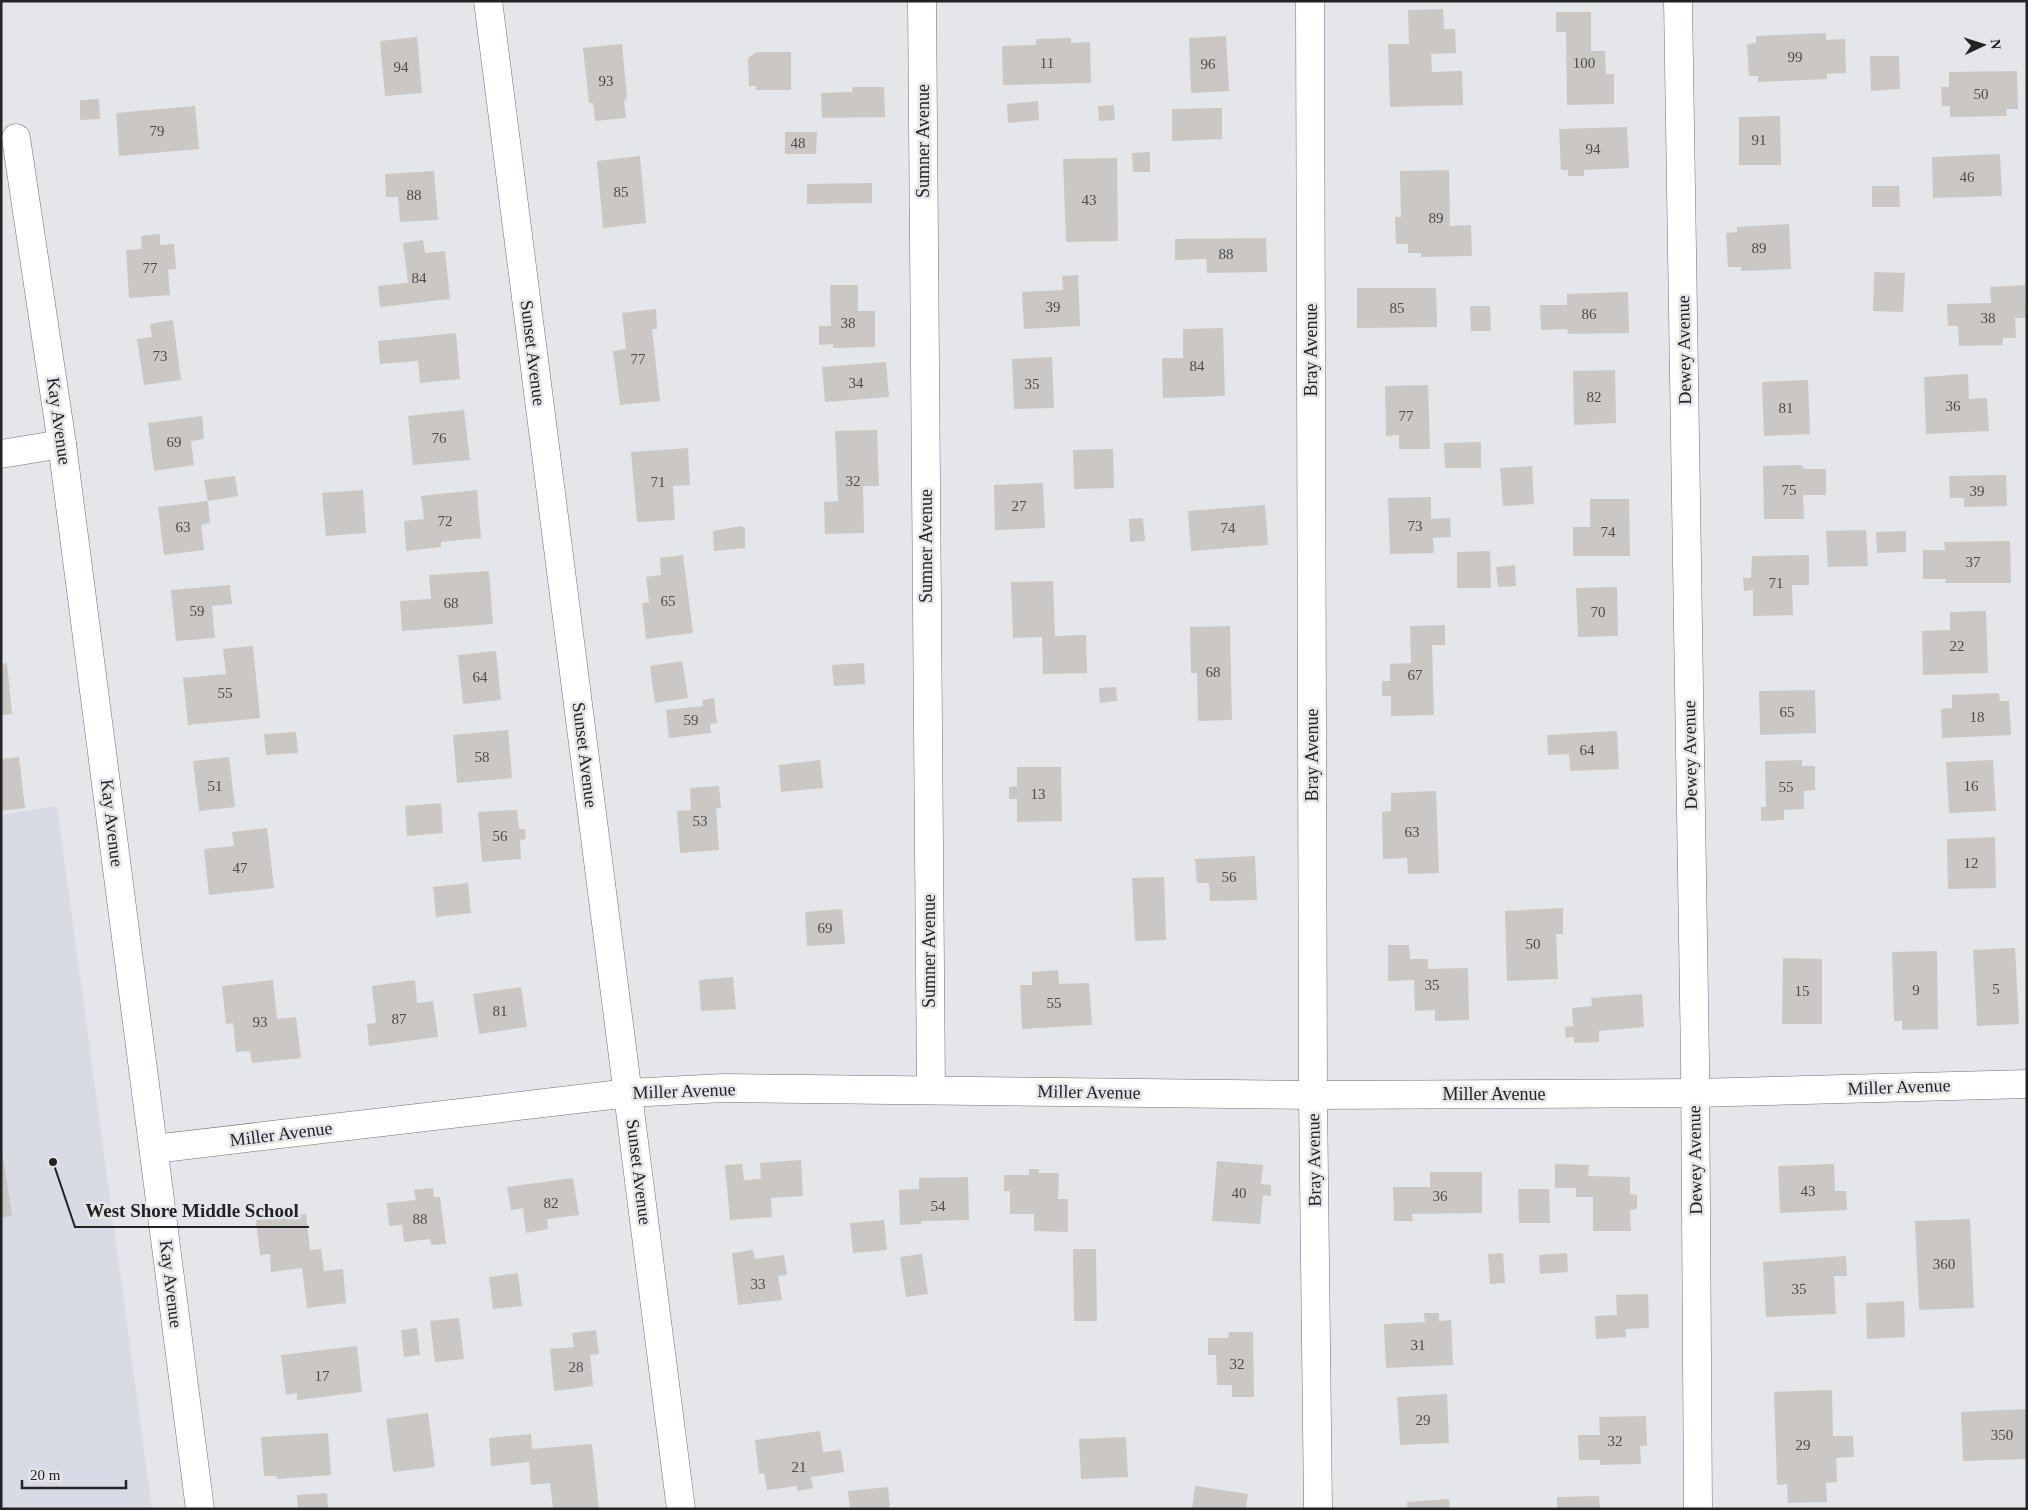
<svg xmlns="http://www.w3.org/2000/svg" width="2028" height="1510" font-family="Georgia,serif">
<rect width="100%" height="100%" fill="#e5e6e9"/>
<path fill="#d8dae4" d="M57,806L152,1509H1V815Z"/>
<g fill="#cac7c5">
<path d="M1443,9L1444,29H1455L1456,53L1431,54L1432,72L1462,71L1463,105L1390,107L1388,44H1409L1408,10Z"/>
<path d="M1556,12H1591V51H1605L1606,74H1614V104L1567,105L1566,32H1556Z"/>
<path d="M1826,33V40L1845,39L1846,73L1827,74V79L1758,82V76H1749L1747,44L1756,43V36Z"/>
<path d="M1226,36L1229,91L1191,93L1189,38Z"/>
<path d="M417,37L422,93L385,96L380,41Z"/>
<path d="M1071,38V43L1090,42L1091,83L1003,85L1002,46L1036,45V39Z"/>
<path d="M622,44L627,98L624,101L626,118L595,121L593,103H589L583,48Z"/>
<path d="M757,52H791V90H756V86H749L748,58Z"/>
<path d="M1870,56H1899L1900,89L1871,91Z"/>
<path d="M2017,71L2018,109H2006L2007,116L1950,117V106H1942L1941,87H1949V72Z"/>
<path d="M853,87H884L885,117L822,118L821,93L852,92Z"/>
<path d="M99,99L100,119L80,120V100Z"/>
<path d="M1038,101L1039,120L1008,123L1007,104Z"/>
<path d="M1114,105L1115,120L1099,121L1098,106Z"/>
<path d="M195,106L199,149L119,156L116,113Z"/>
<path d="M1222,108V139L1172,141V109Z"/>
<path d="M1780,116L1781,165H1739V117Z"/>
<path d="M1627,127L1629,168L1584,170V176H1568V170H1561L1559,129Z"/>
<path d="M785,132H817L816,154H785Z"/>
<path d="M1150,152V172H1133L1132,153Z"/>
<path d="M2000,154L2002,196L1933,198L1932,157Z"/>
<path d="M640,156L646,223L603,228L597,161Z"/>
<path d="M1117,158L1118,241L1066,242L1063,159Z"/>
<path d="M1449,170L1450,226L1471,225L1472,256L1421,257V253H1408V244H1396L1395,217H1401L1400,171Z"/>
<path d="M434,171L438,220L400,222L398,197H386L385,174Z"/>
<path d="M872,183V203L807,204V184Z"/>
<path d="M1872,186H1899L1900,207H1872Z"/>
<path d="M1789,224L1791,269L1741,271V267H1728L1726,233L1737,232V227Z"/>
<path d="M160,234V245L174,244L176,269L168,270L170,295L129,298L126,250L142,249L141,236Z"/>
<path d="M1266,238L1267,272L1207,273L1206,259L1175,260V239Z"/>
<path d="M423,240L425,253L445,251L450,299L380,307L378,286L408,283L403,243Z"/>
<path d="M1874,272L1905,273L1903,312L1873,311Z"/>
<path d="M1078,275L1080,326L1024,329L1022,292L1063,290L1062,276Z"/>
<path d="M830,285H858V311H875V347L833,348V344L819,345V326H831Z"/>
<path d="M2025,285L2026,318H2015L2016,338H2003V345L1959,346L1958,326H1948L1947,304L1991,303L1990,287Z"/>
<path d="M1357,288H1436L1437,327L1357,328Z"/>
<path d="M1628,292L1629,333L1568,334L1567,329L1541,330L1540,305H1567V294Z"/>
<path d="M1470,306H1490L1491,331H1471Z"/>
<path d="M656,309L657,329H652L660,401L620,405L613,351L626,349L622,313Z"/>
<path d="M173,320L181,380L144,385L137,339L152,337L150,324Z"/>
<path d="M1223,328L1225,396L1163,398L1162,358H1183V329Z"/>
<path d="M456,333L460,379L420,383L418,361L380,364L378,341Z"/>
<path d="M1052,357L1054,408L1014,409L1012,359Z"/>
<path d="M886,362L889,397L825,402L822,367Z"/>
<path d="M1615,370L1616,423L1574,425L1573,371Z"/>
<path d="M1968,374L1969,399L1987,398L1989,431L1926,434L1924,377Z"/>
<path d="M1808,380L1810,434L1764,436L1762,382Z"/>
<path d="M1428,385L1430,449H1399V435L1386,436L1385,386Z"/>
<path d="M464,410L470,460L413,465L408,416Z"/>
<path d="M202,416L204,439L191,441L194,465L154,471L148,423Z"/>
<path d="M877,430L879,486H863L864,533L825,534L824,502L838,501L835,431Z"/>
<path d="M1481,442V468H1445L1444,443Z"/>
<path d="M688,448L690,485L673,486L675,520L637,522L631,452Z"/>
<path d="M1113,449L1114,488L1074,489L1073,450Z"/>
<path d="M1801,465L1805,469H1826V495H1803L1804,519H1764L1763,466Z"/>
<path d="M1532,466L1534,504L1503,506L1500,468Z"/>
<path d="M2006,475L2007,506L1964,507V498H1950L1949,476Z"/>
<path d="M235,476L238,496L208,501L210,523L201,525L204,550L164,555L158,507L208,501L204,480Z"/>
<path d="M1043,483L1045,528L995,530L994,485Z"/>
<path d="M363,490L366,533L326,536L322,493Z"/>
<path d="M477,490L481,538L441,542V547L406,551L404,521L424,519L421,496Z"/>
<path d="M1431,497V519L1450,518L1451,537L1433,538L1434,553L1390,554L1388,498Z"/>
<path d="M1590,499H1629L1630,556H1573V527H1590Z"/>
<path d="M1265,505L1268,545L1191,551L1188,511Z"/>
<path d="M1143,518L1145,541L1130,542L1129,519Z"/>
<path d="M741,526L745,528V548L714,551L713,531Z"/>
<path d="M1866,530L1868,566L1828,567L1826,531Z"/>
<path d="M1906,531V552L1877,553L1876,532Z"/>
<path d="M2010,541L2011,583H1945L1946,579H1923V550H1945L1944,542Z"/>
<path d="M1490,551L1491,588H1457V552Z"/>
<path d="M683,555L693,633L646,639L642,603L649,602L646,577L661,575L660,558Z"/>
<path d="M1809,555V585H1792L1793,615L1753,616V590L1744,591L1743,578H1751L1752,556Z"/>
<path d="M1515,565L1516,586L1498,587L1496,567Z"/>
<path d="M489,571L493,624L402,631L400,601L431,599L429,575Z"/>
<path d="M1053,581L1055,636L1086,635L1087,673L1043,674L1042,637L1013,638L1011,582Z"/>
<path d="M230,585L232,604L212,606L215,638L176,641L171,590Z"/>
<path d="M1617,587L1618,636L1578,637L1576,588Z"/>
<path d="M1986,611L1988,673L1923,675L1922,631L1950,630V612Z"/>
<path d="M1445,625V645H1432L1434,715L1391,716V696H1382V681H1390V664L1411,663L1410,626Z"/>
<path d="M1230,626L1232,720L1198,721L1197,673H1191L1190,627Z"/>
<path d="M253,646L260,718L188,725L183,678L226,674L223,649Z"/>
<path d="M496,651L501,700L463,704L458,655Z"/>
<path d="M682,661L688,698L655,703L650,666Z"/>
<path d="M7,663L12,714L1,715V664Z"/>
<path d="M864,663L865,684L834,686L832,665Z"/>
<path d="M1116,687L1117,701L1100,703L1099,688Z"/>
<path d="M1815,690L1816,733L1760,735L1759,691Z"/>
<path d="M1999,693L2000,701H2009L2011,735L1942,738L1941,709L1952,708V695Z"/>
<path d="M714,698L717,723L710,724L711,733L669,738L666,710L703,706L702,700Z"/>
<path d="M508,730L512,778L457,783L453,735Z"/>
<path d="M1617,731L1619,769L1570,771L1569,754L1548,755L1547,735Z"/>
<path d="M296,732L298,753L266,755L264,734Z"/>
<path d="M19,757L25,808L1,811V759Z"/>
<path d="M229,757L235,807L199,811L193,761Z"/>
<path d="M820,760L823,788L781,792L779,765Z"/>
<path d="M1802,760V766H1815V790L1804,791V809L1784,810V820L1761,821V807H1766L1765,761Z"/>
<path d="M1993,760L1996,811L1949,813L1946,762Z"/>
<path d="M1017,767H1061L1062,821L1017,822V799H1009V787L1017,786Z"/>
<path d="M719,786L721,808H716L719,850L680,853L677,811L691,810L690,788Z"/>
<path d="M1436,791L1439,873L1408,874L1407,858L1383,859L1382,812L1391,811V793Z"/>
<path d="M441,803L443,833L407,836L405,806Z"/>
<path d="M517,810L519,829H525L526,839L520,840L521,859L482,862L478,812Z"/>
<path d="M267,828L274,888L209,895L204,849L234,846L232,832Z"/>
<path d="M1995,837L1996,888L1948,889L1947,839Z"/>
<path d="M1255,856L1257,900L1210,901L1209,883H1197L1195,859Z"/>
<path d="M1164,877L1166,940L1135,941L1132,878Z"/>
<path d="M468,883L471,913L436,917L433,887Z"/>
<path d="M1563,908V934H1556L1558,979L1507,981L1505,911Z"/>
<path d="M842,909L845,944L807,946L805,912Z"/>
<path d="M1388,945H1409L1410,959H1428V969L1468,968L1469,1020L1435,1021V1010L1415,1011L1414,980L1388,981Z"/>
<path d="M2015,948L2019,1024L1977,1026L1973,950Z"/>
<path d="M1937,951L1938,1029L1902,1030V1021H1894L1892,952Z"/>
<path d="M1783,958L1822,959V1024H1782Z"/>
<path d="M1058,970L1059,984L1089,983L1092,1025L1022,1029L1020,985H1032V972Z"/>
<path d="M733,977L736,1009L701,1011L699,980Z"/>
<path d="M273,980L277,1019L296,1017L301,1058L252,1063L250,1051L236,1052L233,1023L226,1024L222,986Z"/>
<path d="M415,980L417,1003L433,1001L438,1037L369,1046L367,1024L376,1023L372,986Z"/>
<path d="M521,987L527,1027L479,1034L473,994Z"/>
<path d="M1642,994L1644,1027L1599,1031V1042L1574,1043V1037L1566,1038L1565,1027L1573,1026L1572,1008L1592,1006L1591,998Z"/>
<path d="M1,1144L12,1216L1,1218Z"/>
<path d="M801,1160L803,1196L771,1198L772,1217L730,1220L725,1165L742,1164L744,1180L761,1179L760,1163Z"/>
<path d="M1217,1161L1263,1165L1261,1184L1271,1185V1196L1263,1195L1260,1224L1212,1221Z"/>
<path d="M1555,1164L1589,1165L1588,1176L1630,1177V1194L1637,1195V1209L1630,1210L1631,1231H1593V1197H1576V1188H1555Z"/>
<path d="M1834,1164L1835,1191H1846L1847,1210L1780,1213L1778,1166Z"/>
<path d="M1029,1169H1039V1173H1059L1058,1199H1068V1232L1034,1231V1214H1010V1191H1004V1175H1029Z"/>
<path d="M1430,1172H1482V1213L1412,1214L1413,1221H1394L1393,1187H1430Z"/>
<path d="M968,1177L969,1220L921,1221V1224L900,1225L899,1190L919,1189V1178Z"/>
<path d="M573,1178L579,1215L547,1219L548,1229L526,1233L523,1208L511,1210L507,1187Z"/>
<path d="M433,1188L434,1197H440L446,1244L431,1245L430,1239L404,1242L402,1225L389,1226L387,1203L416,1200L414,1190Z"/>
<path d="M1518,1189H1549L1550,1223H1519Z"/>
<path d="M306,1214L310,1250L321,1249L324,1271L343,1269L346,1303L307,1308L302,1268L271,1272L270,1254L260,1255L256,1220Z"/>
<path d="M1970,1219L1974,1308L1919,1310L1915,1221Z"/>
<path d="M884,1220L887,1250L853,1253L850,1223Z"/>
<path d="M1073,1249H1096L1097,1321H1074Z"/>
<path d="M753,1250L755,1259L784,1255L787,1275L778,1276L782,1300L738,1305L732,1253Z"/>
<path d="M1503,1253L1505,1283L1490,1284L1488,1254Z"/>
<path d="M1567,1253L1568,1272L1540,1274L1539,1255Z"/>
<path d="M922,1254L928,1294L906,1297L900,1257Z"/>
<path d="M1846,1256L1847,1276H1834L1836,1314L1766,1317L1763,1262Z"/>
<path d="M518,1273L522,1306L493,1309L489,1277Z"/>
<path d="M1648,1294L1649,1328L1626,1329V1337L1596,1339L1595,1316L1617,1315L1616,1295Z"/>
<path d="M1904,1301L1905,1337L1867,1339L1866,1303Z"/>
<path d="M1424,1313H1439V1321L1451,1320L1453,1365L1386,1368L1384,1324L1425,1322Z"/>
<path d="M459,1318L464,1359L435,1362L430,1321Z"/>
<path d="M417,1328L420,1355L404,1357L401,1330Z"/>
<path d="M596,1330L599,1354L590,1355L593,1386L554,1391L550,1349L574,1347L572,1333Z"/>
<path d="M1229,1332H1253L1254,1397H1232V1385H1217L1216,1355H1208V1338H1228Z"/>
<path d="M357,1346L362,1392L297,1400V1393L286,1395L281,1355Z"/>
<path d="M1832,1390L1833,1436H1853L1854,1457L1836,1458L1837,1482L1826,1483L1827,1502L1788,1503L1787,1484L1777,1485L1774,1392Z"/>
<path d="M1447,1394L1449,1443L1400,1445L1397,1397Z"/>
<path d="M2027,1409V1459L1963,1461L1961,1412Z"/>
<path d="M428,1413L435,1467L393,1472L386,1419Z"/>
<path d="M1646,1416L1647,1446H1640L1641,1464L1600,1465V1460H1579L1578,1435H1600L1599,1417Z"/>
<path d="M820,1431L823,1452L841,1450L844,1472L811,1477L813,1488L797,1491V1486L767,1490L764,1473L759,1474L755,1440Z"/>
<path d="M328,1433L331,1475L277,1479L276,1476H264L261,1437Z"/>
<path d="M531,1434L532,1449L592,1444L599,1509H553L550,1483L531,1485L529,1462L491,1466L489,1438Z"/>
<path d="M1126,1437L1128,1477L1081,1479L1079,1439Z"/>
<path d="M1195,1486L1248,1494L1246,1509H1192Z"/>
<path d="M888,1487L890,1509H850L848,1491Z"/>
<path d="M327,1493L328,1509H298L297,1495Z"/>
<path d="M1599,1496L1600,1509H1557V1497Z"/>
<path d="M1449,1499L1450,1509H1408L1407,1502Z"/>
</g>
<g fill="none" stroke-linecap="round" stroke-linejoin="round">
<defs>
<g id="minor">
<path d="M488,1L681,1509"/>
<path d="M922,1L931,1090"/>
<path d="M1310,1L1313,1095L1318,1509"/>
<path d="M1678,1L1695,1061L1698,1509"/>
<path d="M16,138L62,444L200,1509"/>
<path d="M1,454L62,444"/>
<path d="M154,1149L629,1093L723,1088L1313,1095L1694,1093L2027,1084"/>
</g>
</defs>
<use href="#minor" stroke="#6f7073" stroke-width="29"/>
<use href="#minor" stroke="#fff" stroke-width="28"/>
</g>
<g text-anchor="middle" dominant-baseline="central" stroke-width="5" stroke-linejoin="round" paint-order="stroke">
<g font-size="15" fill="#4c4c4c">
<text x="1795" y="57">99</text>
<text x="1047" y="63">11</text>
<text x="1584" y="63">100</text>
<text x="1208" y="64">96</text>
<text x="401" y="67">94</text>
<text x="606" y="81">93</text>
<text x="1981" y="94">50</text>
<text x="157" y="131">79</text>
<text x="1759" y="140">91</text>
<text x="798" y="143">48</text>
<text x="1593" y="149">94</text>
<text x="1967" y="177">46</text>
<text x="621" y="192">85</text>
<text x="414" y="195">88</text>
<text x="1089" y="200">43</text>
<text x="1436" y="218">89</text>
<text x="1759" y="248">89</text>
<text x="1226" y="254">88</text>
<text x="150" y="268">77</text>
<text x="419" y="278">84</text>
<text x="1053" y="307">39</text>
<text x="1397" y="308">85</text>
<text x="1589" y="314">86</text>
<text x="1988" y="318">38</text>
<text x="848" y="323">38</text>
<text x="160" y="356">73</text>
<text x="638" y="359">77</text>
<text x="1197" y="366">84</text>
<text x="856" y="383">34</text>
<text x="1032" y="384">35</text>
<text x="1594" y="397">82</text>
<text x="1953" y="406">36</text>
<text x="1786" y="408">81</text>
<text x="1406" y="416">77</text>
<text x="439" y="438">76</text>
<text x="174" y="442">69</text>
<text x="853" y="481">32</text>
<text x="658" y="482">71</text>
<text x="1789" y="490">75</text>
<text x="1977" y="491">39</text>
<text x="1019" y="506">27</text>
<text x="445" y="521">72</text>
<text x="1415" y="526">73</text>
<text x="183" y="527">63</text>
<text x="1228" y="528">74</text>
<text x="1608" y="532">74</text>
<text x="1973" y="562">37</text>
<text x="1776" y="583">71</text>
<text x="668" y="601">65</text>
<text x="451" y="603">68</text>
<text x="197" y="611">59</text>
<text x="1598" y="612">70</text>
<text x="1957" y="646">22</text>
<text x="1213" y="672">68</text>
<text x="1415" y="675">67</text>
<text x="480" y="677">64</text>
<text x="225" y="693">55</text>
<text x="1787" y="712">65</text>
<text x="1977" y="717">18</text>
<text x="691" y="720">59</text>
<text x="1587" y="750">64</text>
<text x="482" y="757">58</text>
<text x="215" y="786">51</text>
<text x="1971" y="786">16</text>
<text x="1786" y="787">55</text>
<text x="1038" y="794">13</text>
<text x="700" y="821">53</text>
<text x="1412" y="832">63</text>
<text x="500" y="836">56</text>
<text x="1971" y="863">12</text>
<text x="240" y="868">47</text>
<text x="1229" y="877">56</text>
<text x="825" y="928">69</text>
<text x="1533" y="944">50</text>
<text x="1432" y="985">35</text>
<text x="1996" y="989">5</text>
<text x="1916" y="990">9</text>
<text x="1802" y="991">15</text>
<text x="1054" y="1003">55</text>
<text x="500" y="1011">81</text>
<text x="399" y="1019">87</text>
<text x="260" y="1022">93</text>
<text x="1808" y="1191">43</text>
<text x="1239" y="1193">40</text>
<text x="1440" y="1196">36</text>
<text x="551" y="1203">82</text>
<text x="938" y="1206">54</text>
<text x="420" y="1219">88</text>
<text x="1944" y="1264">360</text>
<text x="758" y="1284">33</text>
<text x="1799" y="1289">35</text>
<text x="1418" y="1345">31</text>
<text x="1237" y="1364">32</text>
<text x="576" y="1367">28</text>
<text x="322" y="1376">17</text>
<text x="1423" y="1420">29</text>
<text x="2002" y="1435">350</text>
<text x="1615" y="1441">32</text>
<text x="1803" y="1445">29</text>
<text x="799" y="1467">21</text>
</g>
<g font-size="18" fill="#222324" stroke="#e5e6e9">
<text transform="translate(923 141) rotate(-90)">Sumner Avenue</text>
<text transform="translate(1311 350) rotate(-90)">Bray Avenue</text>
<text transform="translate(1684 350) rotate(-91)">Dewey Avenue</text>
<text transform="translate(533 353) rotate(83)">Sunset Avenue</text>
<text transform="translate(59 421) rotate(82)">Kay Avenue</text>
<text transform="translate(926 546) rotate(-90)">Sumner Avenue</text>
<text transform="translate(585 755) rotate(83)">Sunset Avenue</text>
<text transform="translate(1312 755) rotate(-90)">Bray Avenue</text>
<text transform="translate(1690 755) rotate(-91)">Dewey Avenue</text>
<text transform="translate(112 823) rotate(83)">Kay Avenue</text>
<text transform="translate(929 951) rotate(-90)">Sumner Avenue</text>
<text transform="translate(1899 1087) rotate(-2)">Miller Avenue</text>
<text transform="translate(684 1091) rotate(-2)">Miller Avenue</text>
<text transform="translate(1089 1092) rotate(1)">Miller Avenue</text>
<text x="1494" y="1094">Miller Avenue</text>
<text transform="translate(281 1134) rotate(-7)">Miller Avenue</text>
<text transform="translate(1314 1160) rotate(-91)">Bray Avenue</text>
<text transform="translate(1695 1160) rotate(-91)">Dewey Avenue</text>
<text transform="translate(639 1172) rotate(83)">Sunset Avenue</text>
<text transform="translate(171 1284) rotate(83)">Kay Avenue</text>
</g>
</g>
<path fill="none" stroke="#222324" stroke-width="2" d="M53 1162L75 1227H309"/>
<circle fill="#222324" stroke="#e5e6e9" stroke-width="2" cx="53" cy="1162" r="5"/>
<g font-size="19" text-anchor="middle" font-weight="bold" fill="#222324" stroke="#e5e6e9" stroke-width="5" stroke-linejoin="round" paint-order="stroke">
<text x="192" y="1217">West Shore Middle School</text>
</g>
<rect width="2028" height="1510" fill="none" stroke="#222324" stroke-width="5"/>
<g transform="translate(1983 45) rotate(86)" stroke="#e5e6e9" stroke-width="4" paint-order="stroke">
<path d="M0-4L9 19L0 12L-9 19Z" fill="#222324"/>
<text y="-8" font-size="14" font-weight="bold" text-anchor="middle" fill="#222324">N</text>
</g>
<path d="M22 1480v8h104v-8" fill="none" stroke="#222324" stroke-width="2.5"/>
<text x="30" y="1480" font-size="15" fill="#222324" stroke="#e5e6e9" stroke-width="4" paint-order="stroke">20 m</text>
</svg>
